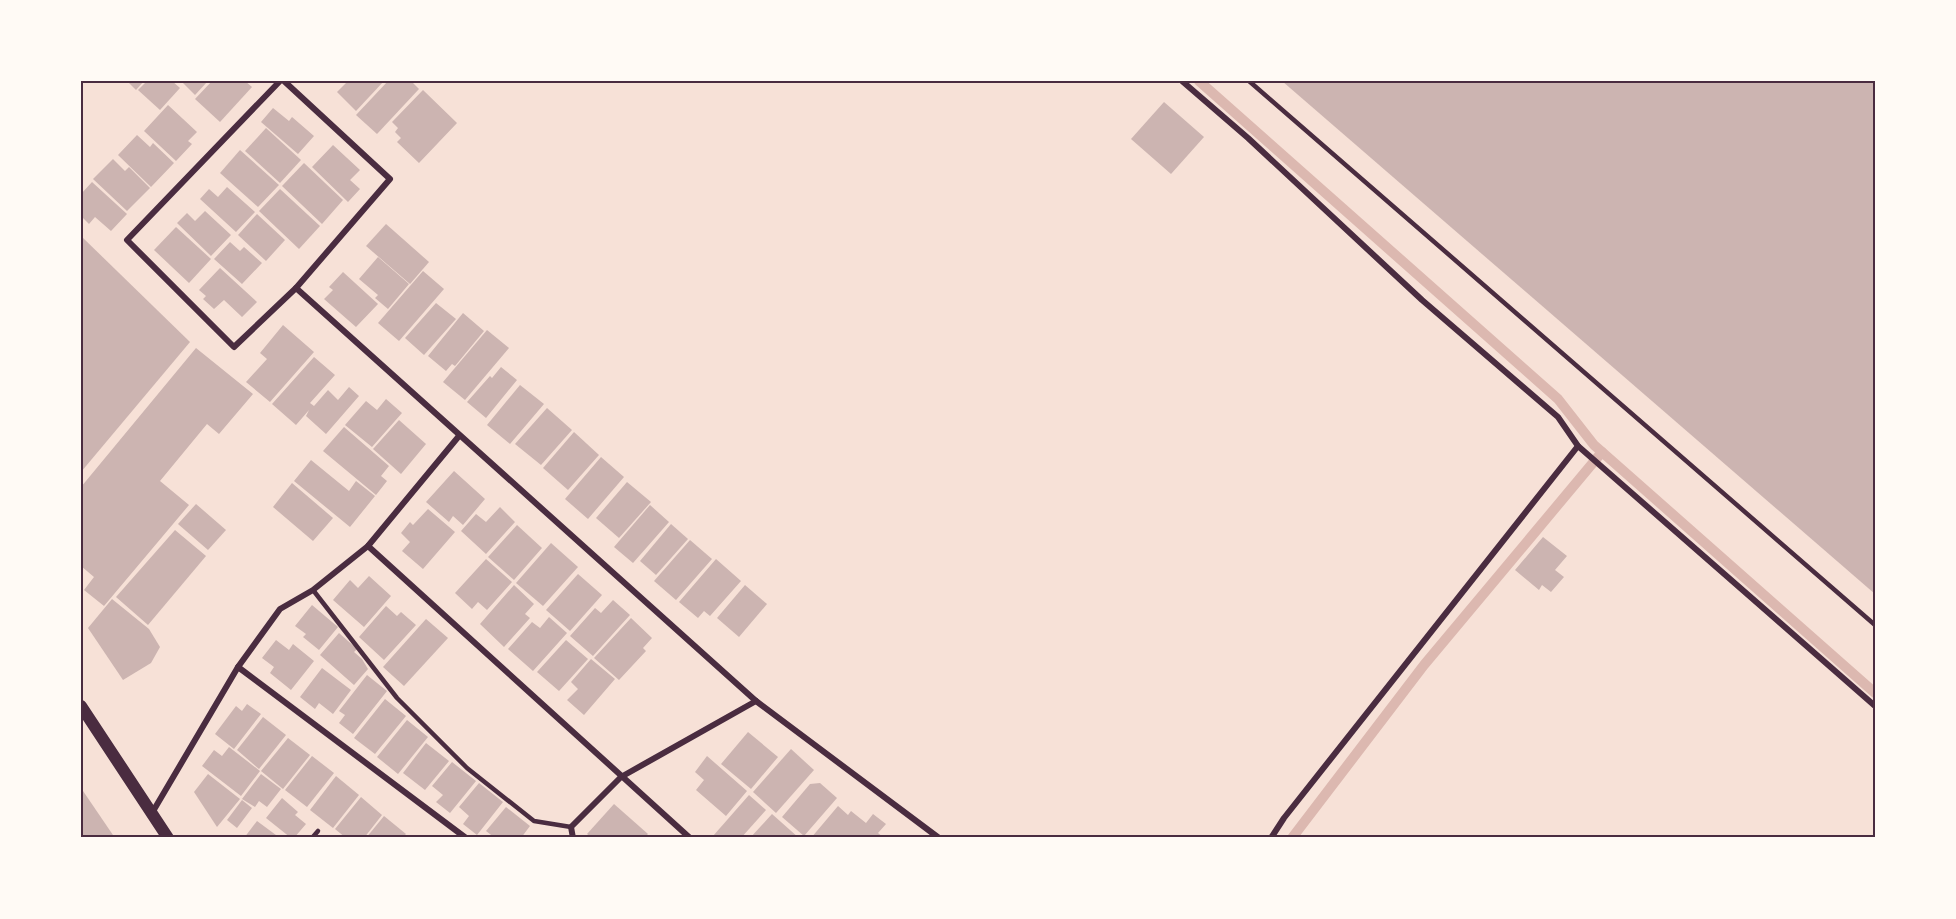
<svg xmlns="http://www.w3.org/2000/svg" width="1956" height="919" font-family="Roboto,sans-serif">
<rect width="100%" height="100%" fill="#f7e1d7"/>
<g fill="none" stroke-linecap="round" stroke-linejoin="round">
<g stroke="#dcb8b0" stroke-width="10">
<path d="M1199,81L1558,399L1594,445L1602,452L1875,693"/>
<path d="M1292,838L1424,665L1602,452"/>
</g>
</g>
<g fill="#ccb4b1">
<path d="M127,81H144L136,90Z"/>
<path d="M147,81H172L180,88L160,110L138,90Z"/>
<path d="M181,81H208L195,95Z"/>
<path d="M212,81H245L252,87L220,122L195,99Z"/>
<path d="M348,81H384L356,111L337,92Z"/>
<path d="M388,81H411L419,89L377,134L356,115Z"/>
<path d="M1282,81H1875V594Z"/>
<path d="M423,90L457,123L419,163L397,142L401,138L395,132L398,128L392,122Z"/>
<path d="M1164,102L1204,137L1171,174L1131,139Z"/>
<path d="M168,105L197,132L188,141L192,144L176,161L144,131Z"/>
<path d="M273,108L289,121L292,117L314,136L298,154L261,122Z"/>
<path d="M266,128L301,160L280,183L245,151Z"/>
<path d="M137,135L150,147L153,143L174,163L151,187L118,155Z"/>
<path d="M333,145L360,170L350,180L360,189L348,202L312,167Z"/>
<path d="M240,150L279,185L258,207L220,173Z"/>
<path d="M113,159L125,171L129,167L150,188L127,211L93,179Z"/>
<path d="M304,163L343,200L322,224L282,186Z"/>
<path d="M92,182L127,214L111,231L95,217L89,224L81,216V194Z"/>
<path d="M227,187L255,212L236,232L200,199L209,189L218,197Z"/>
<path d="M280,189L320,226L299,249L259,211Z"/>
<path d="M205,211L231,235L211,256L177,223L187,213L195,221Z"/>
<path d="M257,214L285,240L266,261L238,235Z"/>
<path d="M386,224L429,262L410,284L366,246Z"/>
<path d="M176,227L211,259L189,283L154,250Z"/>
<path d="M81,236L190,342L81,472Z"/>
<path d="M230,242L240,251L244,247L262,263L242,284L214,259Z"/>
<path d="M378,257L409,284L388,309L375,298L378,295L359,279Z"/>
<path d="M220,268L257,302L242,317L224,300L214,309L203,299L206,296L199,290Z"/>
<path d="M423,271L444,289L399,341L378,323Z"/>
<path d="M343,272L378,304L356,327L324,299L333,290L329,287Z"/>
<path d="M436,303L456,319L424,355L405,338Z"/>
<path d="M463,313L484,331L455,366L452,364L446,371L428,356Z"/>
<path d="M283,325L314,352L270,402L246,382L267,359L260,353Z"/>
<path d="M487,330L509,348L465,400L443,382Z"/>
<path d="M196,348L253,394L219,434L207,424L160,481L189,505L104,606L84,590L94,577L81,566V487Z"/>
<path d="M314,357L335,375L310,403L314,406L328,390L338,400L349,387L359,396L326,434L306,416L309,410L296,425L272,404Z"/>
<path d="M501,367L517,380L486,418L467,402L490,376L492,378Z"/>
<path d="M520,385L544,404L510,444L487,425Z"/>
<path d="M386,399L402,413L372,447L345,425L366,401L377,410Z"/>
<path d="M547,408L572,430L541,465L515,444Z"/>
<path d="M399,420L426,444L401,474L373,449Z"/>
<path d="M344,427L389,466L381,476L387,481L376,495L323,451Z"/>
<path d="M574,432L599,455L568,490L543,468Z"/>
<path d="M601,457L624,477L588,519L565,499Z"/>
<path d="M311,460L349,491L356,481L375,496L350,527L294,481Z"/>
<path d="M454,471L485,499L463,525L453,516L449,522L426,502Z"/>
<path d="M627,482L651,502L619,538L596,518Z"/>
<path d="M292,483L333,518L313,541L273,507Z"/>
<path d="M196,504L226,530L208,550L178,524Z"/>
<path d="M650,505L669,522L633,563L614,547Z"/>
<path d="M500,507L515,522L486,554L461,531L476,514L486,522Z"/>
<path d="M428,509L455,532L423,569L402,551L410,542L401,533L410,522L413,525Z"/>
<path d="M671,524L688,539L656,575L640,561Z"/>
<path d="M517,525L542,548L514,580L488,557Z"/>
<path d="M175,530L206,556L148,625L116,597Z"/>
<path d="M1543,537L1567,556L1555,570L1564,577L1551,592L1542,585L1539,590L1515,570Z"/>
<path d="M690,540L712,559L676,600L654,581Z"/>
<path d="M551,543L578,567L543,606L516,583Z"/>
<path d="M486,559L512,582L487,610L478,602L472,609L455,593Z"/>
<path d="M716,559L741,581L710,616L704,611L698,618L679,602Z"/>
<path d="M578,574L602,595L570,631L546,610Z"/>
<path d="M369,576L391,596L364,627L333,600L350,580L358,588Z"/>
<path d="M514,585L534,604L525,614L530,618L504,647L480,624Z"/>
<path d="M745,585L767,604L739,637L717,618Z"/>
<path d="M112,599L149,629L160,647L151,663L123,680L88,628Z"/>
<path d="M613,600L630,615L593,656L570,636L595,608L601,613Z"/>
<path d="M312,605L338,627L319,650L303,637L306,634L295,626Z"/>
<path d="M386,606L397,616L401,612L416,625L384,660L359,637Z"/>
<path d="M549,617L567,633L533,671L508,649L532,622L540,628Z"/>
<path d="M631,618L652,638L643,648L646,651L619,680L594,658Z"/>
<path d="M426,619L448,638L404,686L383,667Z"/>
<path d="M339,633L357,649L354,652L362,659L368,669L354,685L320,655Z"/>
<path d="M276,640L289,650L293,644L314,661L291,690L270,673L274,667L262,658Z"/>
<path d="M566,640L588,659L559,691L537,672Z"/>
<path d="M591,659L615,679L584,715L567,700L578,689L571,682Z"/>
<path d="M322,668L351,690L333,714L319,703L315,709L300,697Z"/>
<path d="M367,675L387,691L353,734L339,723L345,715L339,711Z"/>
<path d="M385,699L406,716L375,754L354,738Z"/>
<path d="M247,704L261,714L234,749L215,734L236,706L242,711Z"/>
<path d="M263,717L286,735L259,769L237,750Z"/>
<path d="M407,720L428,737L398,774L377,757Z"/>
<path d="M748,732L778,757L751,789L721,764Z"/>
<path d="M288,738L310,755L283,789L261,771Z"/>
<path d="M426,743L449,761L425,790L403,773Z"/>
<path d="M229,747L260,771L241,796L202,766L214,750L222,756Z"/>
<path d="M791,749L814,770L776,813L753,792Z"/>
<path d="M312,756L334,773L307,807L285,790Z"/>
<path d="M707,756L747,791L726,816L696,790L704,780L695,772Z"/>
<path d="M452,762L476,781L450,813L436,802L443,795L432,786Z"/>
<path d="M208,774L240,799L217,827L194,792Z"/>
<path d="M261,774L281,789L267,807L259,801L255,807L242,799Z"/>
<path d="M336,776L359,795L333,828L310,810Z"/>
<path d="M479,783L503,802L477,835L463,824L469,816L459,807Z"/>
<path d="M820,783L837,798L804,836L782,817L810,784Z"/>
<path d="M81,788L115,838H81Z"/>
<path d="M749,795L766,810L741,838H715L713,836Z"/>
<path d="M361,797L382,815L364,838H346L335,829Z"/>
<path d="M282,798L298,812L295,815L306,824L294,838H291L266,818Z"/>
<path d="M242,800L252,808L237,828L227,820Z"/>
<path d="M614,804L648,834L644,838H592L587,834Z"/>
<path d="M838,806L848,815L851,811L866,823L873,814L886,824L878,833L884,838H811Z"/>
<path d="M506,807L530,826L521,838H495L486,831Z"/>
<path d="M772,814L799,838H750Z"/>
<path d="M384,816L406,834L402,838H366Z"/>
<path d="M257,821L280,838H244Z"/>
</g>
<g fill="none" stroke-linecap="round" stroke-linejoin="round">
<g stroke="#4a2c40" stroke-width="4.5">
<path d="M1249,81L1875,625"/>
<path d="M313,590L397,698L467,768L534,821L571,827"/>
<path d="M312,838L318,831"/>
</g>
<g stroke="#4a2c40" stroke-width="6">
<path d="M280,81L127,240L234,347L296,288"/>
<path d="M284,81L390,179L296,288L756,701L939,838"/>
<path d="M1182,81L1248,138L1422,300L1558,417L1578,446L1875,706"/>
<path d="M368,546L690,838"/>
<path d="M238,667L466,838"/>
<path d="M152,813L238,667L280,609L313,590L368,546L459,436"/>
<path d="M573,838L571,827L621,777L756,701"/>
<path d="M1271,838L1284,818L1578,446"/>
</g>
<path stroke="#4a2c40" stroke-width="12" d="M81,706L168,838"/>
</g>
<rect width="1956" height="919" fill="none" stroke="#fffaf5" stroke-width="165"/>
<rect x="82" y="82" width="1792" height="754" fill="none" stroke="#4a2c40" stroke-width="2"/>
</svg>
